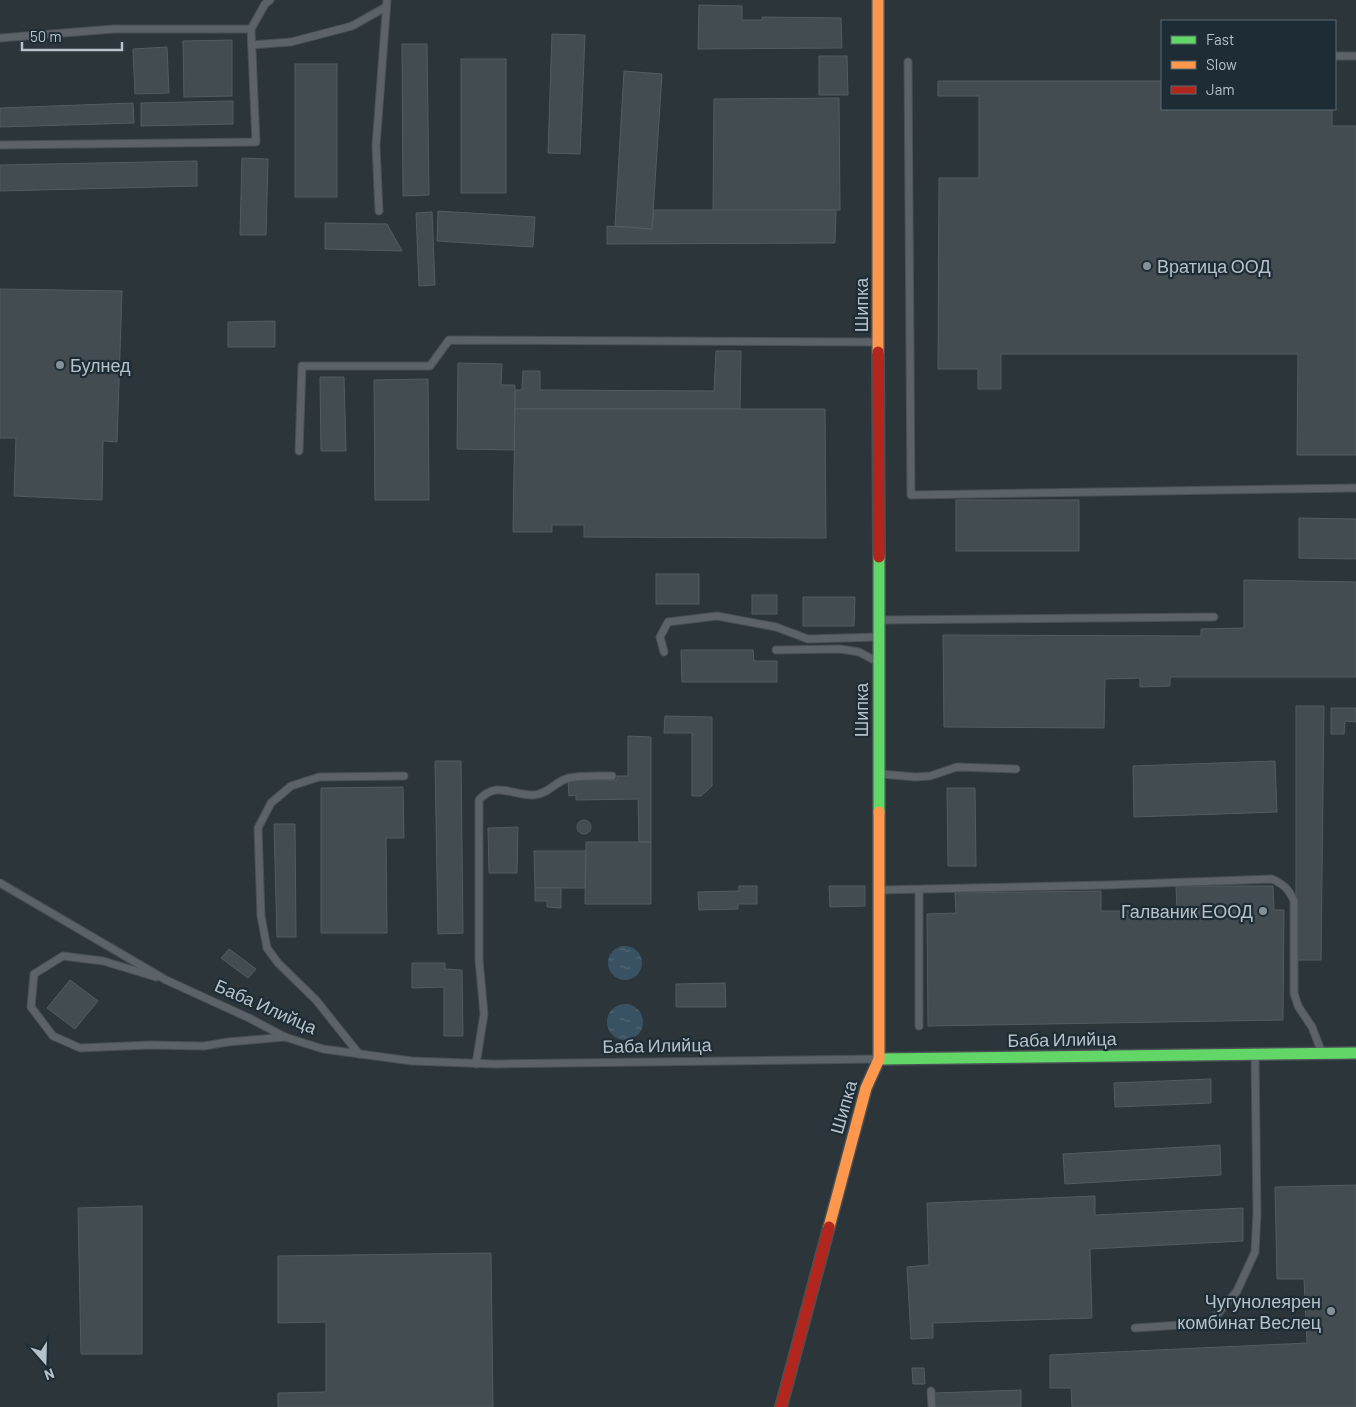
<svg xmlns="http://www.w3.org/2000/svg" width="1356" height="1407" font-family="Barlow,sans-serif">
<defs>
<pattern id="water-ripples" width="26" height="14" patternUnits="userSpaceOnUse" patternTransform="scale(1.25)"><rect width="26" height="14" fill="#385263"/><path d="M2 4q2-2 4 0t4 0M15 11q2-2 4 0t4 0" fill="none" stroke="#536978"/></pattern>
</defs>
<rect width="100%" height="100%" fill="#2b353a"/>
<g fill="url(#water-ripples)">
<circle cx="625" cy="963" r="17"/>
<circle cx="625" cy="1022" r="18"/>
</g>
<g fill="#434c50" stroke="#535c61">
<path d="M699,5L742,6V20H762V17L841,18L842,48L698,49Z"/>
<path d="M552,34L585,35L580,154L548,153Z"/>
<path d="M232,40V96L184,97L183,41Z"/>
<path d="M402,44H427L429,195L403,196Z"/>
<path d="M167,47L169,93L135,94L133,49Z"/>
<path d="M819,56H847L848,95H819Z"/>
<rect x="461" y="59" width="45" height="134"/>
<rect x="295" y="64" width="42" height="133"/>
<path d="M624,71L662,74L652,229L615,226Z"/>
<path d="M938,81H1162V109H1332V126H1356V455H1297L1298,354H1001V389H978V369H938L939,178H979V96H938Z"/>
<path d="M839,98L840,210L713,211L714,99Z"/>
<path d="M233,101V124L141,126V103Z"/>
<path d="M133,103L134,123L0,127V108Z"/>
<path d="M242,158L268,159L266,235H240Z"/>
<path d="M197,161V186L0,191V165Z"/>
<path d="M654,210H836L835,243L607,244V226L652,229Z"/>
<path d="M438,211L535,217L533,247L437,241Z"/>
<path d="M432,212L435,285L419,286L416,213Z"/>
<path d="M325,223L387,224L402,251L325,249Z"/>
<path d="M0,289L122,291L117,442L103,441L102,500L14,496L16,438H0Z"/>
<path d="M275,321V347H228V322Z"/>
<path d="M716,351H741L740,409H515V390H522L523,371H540V390L714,391Z"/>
<path d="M458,363L502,364L501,385H515L514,450L457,449Z"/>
<path d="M320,377H344L346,451H321Z"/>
<path d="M428,379L429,500H375L374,380Z"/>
<path d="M515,409H825L826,538L584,537V525H552V532H513Z"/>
<rect x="956" y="500" width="123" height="51"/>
<path d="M1299,518L1356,519V559L1299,558Z"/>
<rect x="656" y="574" width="43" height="30"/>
<path d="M1244,580L1356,582V677H1170V686L1140,687V678L1105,679L1104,728L944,727L943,635L1201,636V629L1244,628Z"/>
<rect x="752" y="595" width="25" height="19"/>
<path d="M803,597H855L854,626H803Z"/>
<path d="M681,650H753L754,661H777V682H682Z"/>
<path d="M1296,706H1324L1321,960H1296Z"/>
<path d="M1331,708H1356V722L1345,721L1344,734H1331Z"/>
<path d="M665,716L712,717V786L701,796H692V733H664Z"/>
<path d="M628,736L651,737V842H639L638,799L576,800V795L569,796L568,780H617V776H628Z"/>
<path d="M435,761H461L463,933L438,934Z"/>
<path d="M1275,761L1277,812L1134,817L1133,766Z"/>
<path d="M403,787L404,838H386L387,933H321V788Z"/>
<path d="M947,788H975L976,866H948Z"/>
<circle cx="584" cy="827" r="7"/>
<path d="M274,824H295L296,937H277Z"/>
<path d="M518,827L517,873H489L488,828Z"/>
<path d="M586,842H651V904H585Z"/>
<path d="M534,851H586L585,888H535Z"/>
<path d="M739,886H757V904H738V909L699,910L698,892L739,891Z"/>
<path d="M829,886H865V906L830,907Z"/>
<path d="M1176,886H1273L1274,910H1284L1283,1020L928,1026L927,914L956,913L955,893L1101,891V911H1177Z"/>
<path d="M535,888H561V908L547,907V901H535Z"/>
<path d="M229,949L256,969L248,978L221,958Z"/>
<path d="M412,963H445V969L462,970L463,1036H444V987L412,988Z"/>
<path d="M70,980L98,1001L75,1029L47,1008Z"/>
<path d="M725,983L726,1007H676V984Z"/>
<path d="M1211,1079V1103L1115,1107L1114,1083Z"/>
<path d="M1220,1145L1221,1175L1065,1184L1063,1154Z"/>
<path d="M1356,1185V1407H1072L1071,1388H1050V1355L1307,1343L1304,1279H1277L1275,1187Z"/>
<path d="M1095,1196V1215L1243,1208V1241L1090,1249L1092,1318L933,1323V1338L911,1339L907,1267L929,1265L927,1203Z"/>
<path d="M142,1206V1354H81L78,1208Z"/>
<path d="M491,1253L493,1407H278V1393L326,1392V1322L278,1323V1256Z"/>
<path d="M912,1368H924L925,1384H913Z"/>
<path d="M1021,1390V1407H935V1393Z"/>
</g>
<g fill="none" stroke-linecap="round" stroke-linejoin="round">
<defs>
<g id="lane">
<path d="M0,38L114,29H251L265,4L270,0"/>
<path d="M252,45L291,42L352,26L386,7"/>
<path d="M1335,56H1356"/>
<path d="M908,62L911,495L1356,488"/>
<path d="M0,145L256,142L251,29"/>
<path d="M379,211L376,146L387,0"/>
<path d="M299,451L302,366H430L449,340L878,342"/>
<path d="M879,620L1214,617"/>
<path d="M776,650L840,649L859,652L876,661"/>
<path d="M664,652L660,637L668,622L717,616L776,627L808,639L878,637"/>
<path d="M881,774L915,777L930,776L957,767L1016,769"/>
<path d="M0,883L166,980L249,1018L285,1037L323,1049L412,1061L495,1064L878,1059"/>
<path d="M879,890L1107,885L1272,879C1283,884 1289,889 1294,901V993L1298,1006L1312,1027L1322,1053"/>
<path d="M919,890V1026"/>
<path d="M156,977L103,961L63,956L34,974L31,1007L53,1036L80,1048L150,1045L204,1046L228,1042L285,1037"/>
<path d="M359,1054L316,1000L278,963L267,948L261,916L258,828L271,803L291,786L319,777L404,776"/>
<path d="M476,1064L484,1014L479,960V800C497,780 512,796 534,795C549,794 555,781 569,778C582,775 598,776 612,776"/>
<path d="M1135,1328L1210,1323L1237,1291L1255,1252L1257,1213L1255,1055"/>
<path d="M931,1391L932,1407"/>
</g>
<g id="fast">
<path d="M879,557V812"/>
<path d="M879,1059L1356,1053"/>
</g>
<g id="slow">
<path d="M878,0V352"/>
<path d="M829,1227L866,1088L879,1059V812"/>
</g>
<g id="jam">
<path d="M878,352L879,557"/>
<path d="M781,1407L829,1227"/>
</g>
</defs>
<use href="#lane" stroke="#495054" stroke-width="9"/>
<use href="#fast" stroke="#495054" stroke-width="14"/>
<use href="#slow" stroke="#495054" stroke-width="14"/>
<use href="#jam" stroke="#495054" stroke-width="14"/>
<use href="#lane" stroke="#5b6368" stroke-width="7"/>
<use href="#fast" stroke="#63d668" stroke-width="11"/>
<use href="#slow" stroke="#ff974d" stroke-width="11"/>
<use href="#jam" stroke="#b3261e" stroke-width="11"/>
</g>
<g fill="#859198" stroke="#1e2c35" stroke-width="2">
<circle cx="1147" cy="266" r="5"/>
<circle cx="60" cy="365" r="5"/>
<circle cx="1263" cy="911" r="5"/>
<circle cx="1331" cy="1311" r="5"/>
</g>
<g text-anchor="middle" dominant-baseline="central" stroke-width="4.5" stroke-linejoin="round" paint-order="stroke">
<g font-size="18" fill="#b6c2ca" stroke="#1e2c35" text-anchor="start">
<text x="1157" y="266">Вратица ООД</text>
<text x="70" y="365">Булнед</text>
<text x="1253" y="911" text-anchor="end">Галваник ЕООД</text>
<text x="1321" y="1301" text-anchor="end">Чугунолеярен<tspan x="1321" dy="21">комбинат Веслец</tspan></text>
</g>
<g font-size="18" fill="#b6c2ca" stroke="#1e2c35">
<text transform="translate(861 305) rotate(-90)">Шипка</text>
<text transform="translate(861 710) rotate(-90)">Шипка</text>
<text transform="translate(266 1006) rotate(24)">Баба Илийца</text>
<text transform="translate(1062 1039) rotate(-1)">Баба Илийца</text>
<text transform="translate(657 1045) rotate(-1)">Баба Илийца</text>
<text transform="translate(843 1107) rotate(-74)">Шипка</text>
</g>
</g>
<rect x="1161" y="20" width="175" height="90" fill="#1e2c35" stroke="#5b6871"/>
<rect x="1171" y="36" width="25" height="8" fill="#63d668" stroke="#5b6871"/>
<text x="1206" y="45" font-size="15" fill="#b6c2ca">Fast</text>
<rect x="1171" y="61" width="25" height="8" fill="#ff974d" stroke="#5b6871"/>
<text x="1206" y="70" font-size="15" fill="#b6c2ca">Slow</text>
<rect x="1171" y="86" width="25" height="8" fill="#b3261e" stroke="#5b6871"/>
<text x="1206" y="95" font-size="15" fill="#b6c2ca">Jam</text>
<g transform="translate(45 1362) rotate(160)" stroke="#1e2c35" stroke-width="4" paint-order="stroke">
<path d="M0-4L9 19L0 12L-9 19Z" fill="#b6c2ca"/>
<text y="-8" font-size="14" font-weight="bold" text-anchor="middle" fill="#b6c2ca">N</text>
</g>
<path d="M22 42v8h100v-8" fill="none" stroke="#b6c2ca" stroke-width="2.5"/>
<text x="30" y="42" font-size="15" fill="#b6c2ca" stroke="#1e2c35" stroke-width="4" paint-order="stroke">50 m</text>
</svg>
